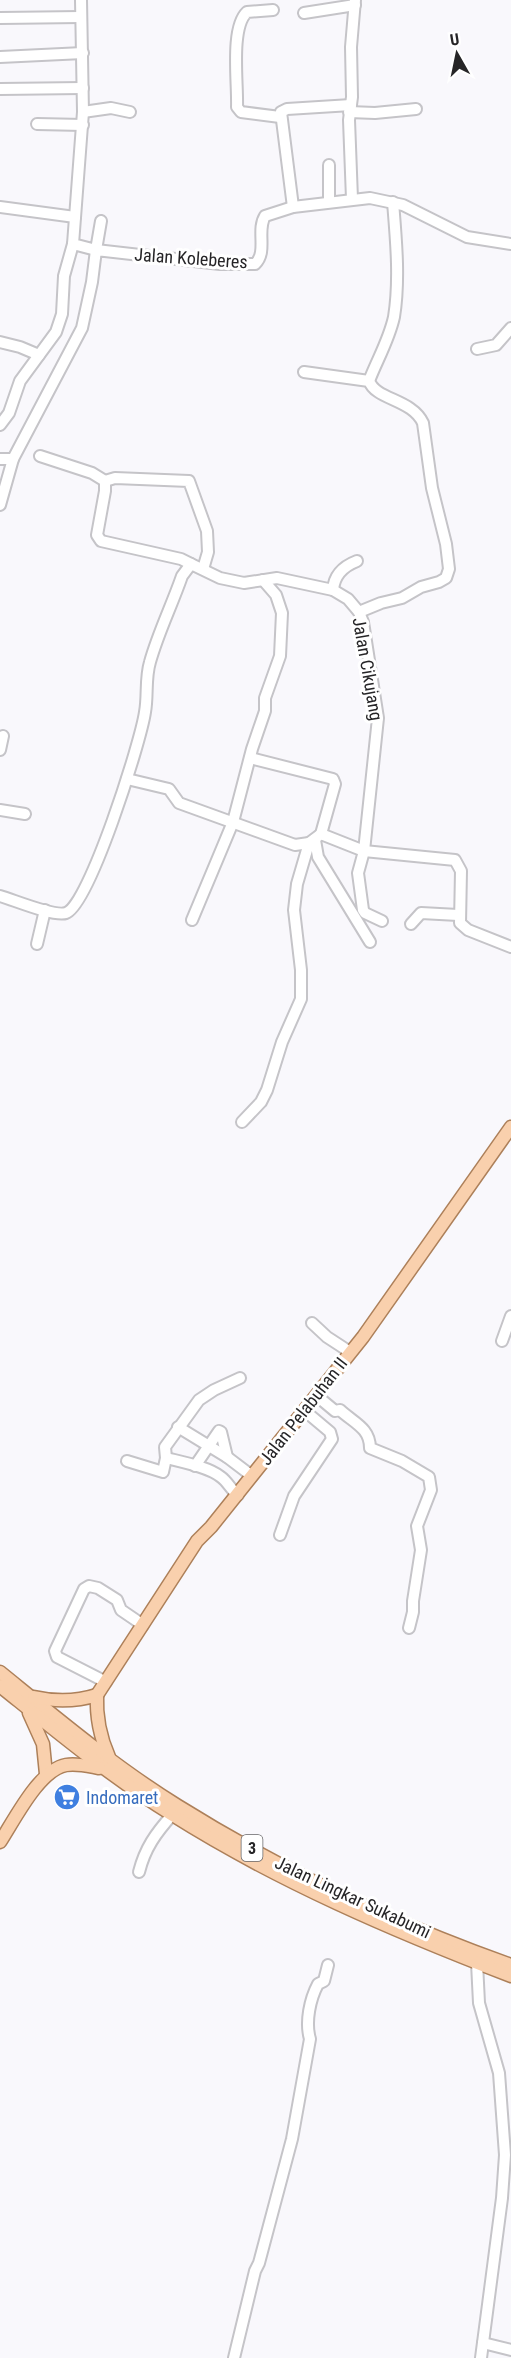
<svg xmlns="http://www.w3.org/2000/svg" width="511" height="2358" font-family="'Roboto Condensed',sans-serif">
<rect width="100%" height="100%" fill="#f9f8fc"/>
<g fill="none" stroke-linecap="round" stroke-linejoin="round">
<defs>
<g id="minor">
<path d="M81,0L83,112L73,244L96,250L101,221"/>
<path d="M273,10L247,12C230,28 238,83 237,107L241,112L280,117"/>
<path d="M304,13L355,5"/>
<path d="M0,18L81,17"/>
<path d="M0,57L83,53"/>
<path d="M0,89L83,88"/>
<path d="M83,112L111,108L130,112"/>
<path d="M349,112L375,113L416,109"/>
<path d="M37,124L83,125"/>
<path d="M329,165V201"/>
<path d="M352,199L349,120L352,97L351,47L355,0"/>
<path d="M0,207L75,217"/>
<path d="M293,207L281,112L287,109L351,105"/>
<path d="M0,342L20,347L39,355"/>
<path d="M477,349L496,345L511,328"/>
<path d="M304,372L369,381C376,400 412,399 423,423L432,488L446,544L449,569L446,578L439,582L421,587L402,598L381,603L359,612"/>
<path d="M369,381C377,360 389,340 394,317C400,280 396,239 393,202"/>
<path d="M0,425L9,413L20,381L56,332L62,314L64,276L73,244"/>
<path d="M40,456L92,473L105,481V491L97,535L101,541L181,559L191,564"/>
<path d="M0,459H13"/>
<path d="M105,481L115,478L189,481L207,531L208,552L203,569"/>
<path d="M0,505L13,459L82,328L92,282L96,250L220,264H255C268,252 256,230 265,216L293,207L370,198L403,205L467,237L511,244"/>
<path d="M333,590C334,575 344,566 357,561"/>
<path d="M0,750L3,736"/>
<path d="M250,758L333,779L335,784L321,834"/>
<path d="M127,779L169,789L179,803L295,845L309,843L321,834L364,851L358,873L363,910L365,913L382,921"/>
<path d="M0,810L25,814"/>
<path d="M315,840L318,857L370,942"/>
<path d="M0,896C14,900 54,917 66,913C89,906 141,741 145,712C148,696 145,678 150,662C158,633 172,605 182,576L191,564L220,578L244,583L277,578L333,590L348,599L359,612L363,622L378,718L364,851L455,860L461,871L460,923L468,930L511,947"/>
<path d="M192,920L233,822L252,749L265,711V698L280,656L282,613L276,595L263,580"/>
<path d="M411,924L421,913L458,915"/>
<path d="M37,944L45,910"/>
<path d="M242,1122L261,1102L267,1090L282,1042L301,999V970L294,910L297,884L309,843"/>
<path d="M312,1323L327,1337L350,1352"/>
<path d="M502,1341L511,1316"/>
<path d="M317,1396L335,1411L340,1410C354,1423 370,1428 370,1448L402,1461L429,1477L431,1490L417,1526L421,1550L413,1601V1612L409,1628"/>
<path d="M178,1427L227,1457L252,1476"/>
<path d="M166,1458C182,1462 209,1467 221,1477C228,1482 231,1490 238,1495"/>
<path d="M127,1461L163,1472L166,1458L165,1447L199,1400L214,1390L240,1378"/>
<path d="M195,1466L219,1431L221,1432L227,1457"/>
<path d="M280,1535L294,1496L332,1439L330,1432L305,1411"/>
<path d="M106,1682L57,1657L55,1651L84,1589L89,1586L98,1588L117,1600L121,1610L143,1625"/>
<path d="M139,1872C145,1848 156,1833 172,1815"/>
<path d="M477,1963L479,2003L499,2073L505,2155L502,2198L481,2358"/>
<path d="M483,2343L511,2350"/>
<path d="M234,2358L255,2271L259,2263L292,2139L310,2039C305,2022 310,1999 318,1984L324,1981L328,1965"/>
</g>
<g id="major">
<path d="M0,1672C58,1719 115,1767 178,1806C282,1871 396,1924 511,1965"/>
<path d="M0,1686C56,1731 110,1776 171,1814C277,1881 394,1931 511,1976"/>
<path d="M97,1695L197,1541L211,1527L363,1337L511,1127"/>
<path d="M97,1695C96,1717 100,1737 109,1757"/>
<path d="M34,1697C56,1702 75,1702 97,1695"/>
<path d="M29,1713L43,1744L46,1774"/>
<path d="M0,1842C15,1819 39,1770 66,1765C77,1763 88,1766 99,1768"/>
</g>
</defs>
<use href="#minor" stroke="#c5c4c8" stroke-width="14"/>
<use href="#major" stroke="#ad805a" stroke-width="15"/>
<use href="#minor" stroke="#fff" stroke-width="10"/>
<use href="#major" stroke="#f9d0ad" stroke-width="12"/>
</g>
<defs>
<symbol id="supermarket-disc" viewBox="-11 -11 22 22"><circle r="9.5" fill="#3f7fe0" stroke="#fff"/><path d="M-6-5.5h2.5l.6 2H6L4.5 2H-2.5L-4.4-4H-6ZM-1.5 3.2a1.3 1.3 0 1 0 .1 0ZM3 3.2a1.3 1.3 0 1 0 .1 0Z" fill="#fff"/></symbol>
</defs>
<g fill-rule="evenodd">
<use href="#supermarket-disc" x="52" y="1782" width="30" height="30"/>
</g>
<g text-anchor="middle" dominant-baseline="central" stroke-width="6" stroke-linejoin="round" paint-order="stroke">
<rect fill="#fff" stroke="#676668" stroke-width="1.5" x="241.5" y="1835" width="21" height="26" rx="4.5"/>
<g font-size="16" font-weight="bold" fill="#262527">
<text x="252" y="1848">3</text>
</g>
<g font-size="18" fill="#262527" stroke="#fff">
<text transform="translate(191 258) rotate(4)">Jalan Koleberes</text>
<text transform="translate(368 669) rotate(80)">Jalan Cikujang</text>
<text transform="translate(303 1411) rotate(-52)">Jalan Pelabuhan II</text>
<text transform="translate(353 1897) rotate(25)">Jalan Lingkar Sukabumi</text>
</g>
<g font-size="18" fill="#366cbe" stroke="#fff" text-anchor="start">
<text x="86" y="1797">Indomaret</text>
</g>
</g>
<g transform="translate(457 54) rotate(351)" stroke="#ffffff" stroke-width="4.5" paint-order="stroke">
<path d="M0-4.5L10 22L0 15L-10 22Z" fill="#262527"/>
<text y="-9" font-size="16" font-weight="bold" text-anchor="middle" fill="#262527">U</text>
</g>
</svg>
